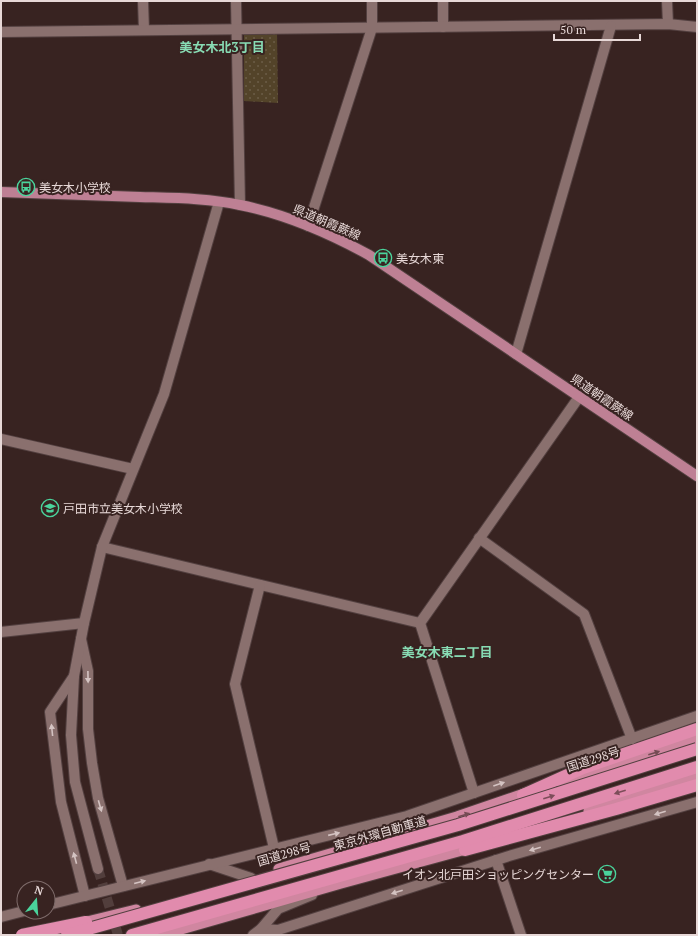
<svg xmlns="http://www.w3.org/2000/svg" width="698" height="936" font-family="'PT Serif','Noto Sans JP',serif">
<defs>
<pattern id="park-dots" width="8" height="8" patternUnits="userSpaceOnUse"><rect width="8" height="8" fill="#534329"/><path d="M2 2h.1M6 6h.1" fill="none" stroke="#6c5d47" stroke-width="1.8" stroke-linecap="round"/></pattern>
</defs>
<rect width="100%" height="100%" fill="#382321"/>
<path fill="url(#park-dots)" d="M244,32H277L278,103L244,101Z"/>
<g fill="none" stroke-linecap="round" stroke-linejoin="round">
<path stroke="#523e3c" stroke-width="10" stroke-dasharray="10 5" stroke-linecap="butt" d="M98,869L118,935"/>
<defs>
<g id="minor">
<path d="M143,1L144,30"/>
<path d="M236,1L240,205"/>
<path d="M667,1L668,24"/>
<path d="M443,27V1"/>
<path d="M1,32L668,24L697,27"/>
<path d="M308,226L372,28V1"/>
<path d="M516,354L611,26"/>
<path d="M1,439L133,469"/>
<path d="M479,538L584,614L632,739"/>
<path d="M102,547L420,623"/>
<path d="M260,585L235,684L274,848"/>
<path d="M1,632L84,623"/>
<path d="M81,639L88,671V729L92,763L98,798L123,886"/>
<path d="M74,676L50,712L61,802L85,896"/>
<path d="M474,793L420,623L579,397"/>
<path d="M496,860L521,935"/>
</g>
<g id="tertiary">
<path d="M209,864L251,878"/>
<path d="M98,869L75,782L71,735L74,676L84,623L102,547L164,394L219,202"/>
<path d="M48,905L407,816L697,716"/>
<path d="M1,917L24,911"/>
<path d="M261,929L278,930L509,856L697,802"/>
<path d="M253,935L261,929L278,909L312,895"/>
</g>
<path id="primary" d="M1,192C47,194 94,195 140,197C173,198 208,198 240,205C285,214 329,233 369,255L697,476"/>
<g id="trunk">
<path d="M562,782L697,739"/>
<path d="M589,811L697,777"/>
<path d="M279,869L457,817L530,792"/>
<path d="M79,924L136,910"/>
<path d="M160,935L341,883L473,847"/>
</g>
<g id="motorway">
<path d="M523,795L583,768L697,729"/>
<path d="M465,850L616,809L697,785"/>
<path d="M132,935L463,841L697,767"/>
</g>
</defs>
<use href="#minor" stroke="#534040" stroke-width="12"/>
<use href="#tertiary" stroke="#534040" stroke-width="12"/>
<use href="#primary" stroke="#534040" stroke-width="12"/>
<use href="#trunk" stroke="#534040" stroke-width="13"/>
<use href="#motorway" stroke="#534040" stroke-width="14"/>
<use href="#minor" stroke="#8a706e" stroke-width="10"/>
<use href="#tertiary" stroke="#8a706e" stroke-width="10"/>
<use href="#primary" stroke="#be8094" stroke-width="10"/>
<use href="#trunk" stroke="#d086a0" stroke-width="11"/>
<use href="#motorway" stroke="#e18bad" stroke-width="12"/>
<defs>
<g id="motorway-bridge">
<path d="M22,935L86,922"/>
<path d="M67,935L458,825L697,749"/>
</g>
</defs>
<use href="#motorway-bridge" stroke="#534040" stroke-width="14" stroke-linecap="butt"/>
<use href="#motorway-bridge" stroke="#e18bad" stroke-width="12"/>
</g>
<defs><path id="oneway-solid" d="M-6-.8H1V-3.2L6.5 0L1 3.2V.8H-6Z"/></defs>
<g fill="#d4c3c2">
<use href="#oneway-solid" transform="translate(88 677) rotate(89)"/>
<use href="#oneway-solid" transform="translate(52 730) rotate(-96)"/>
<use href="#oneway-solid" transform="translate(499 784) rotate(-19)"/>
<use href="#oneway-solid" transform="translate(100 806) rotate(74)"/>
<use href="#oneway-solid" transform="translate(660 813) rotate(163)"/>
<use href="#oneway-solid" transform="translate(334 834) rotate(-13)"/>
<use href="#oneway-solid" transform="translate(535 849) rotate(164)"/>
<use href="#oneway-solid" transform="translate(75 858) rotate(-105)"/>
<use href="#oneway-solid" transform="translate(140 882) rotate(-14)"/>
<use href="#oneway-solid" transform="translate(397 892) rotate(162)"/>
</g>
<g fill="#754b54">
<use href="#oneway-solid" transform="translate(654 753) rotate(-18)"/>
<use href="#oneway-solid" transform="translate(464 815) rotate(-18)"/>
</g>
<g fill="#7c4d59">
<use href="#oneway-solid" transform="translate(620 792) rotate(163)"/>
<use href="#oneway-solid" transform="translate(549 797) rotate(-18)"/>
</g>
<defs>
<symbol id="bus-ring" viewBox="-11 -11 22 22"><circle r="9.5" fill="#382321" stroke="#4ad49c" stroke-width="1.5"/><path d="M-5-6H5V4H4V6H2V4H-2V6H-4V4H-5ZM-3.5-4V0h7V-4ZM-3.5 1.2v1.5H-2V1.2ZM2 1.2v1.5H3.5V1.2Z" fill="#4ad49c"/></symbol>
<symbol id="school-ring" viewBox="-11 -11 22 22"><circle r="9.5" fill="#382321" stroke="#4ad49c" stroke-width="1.5"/><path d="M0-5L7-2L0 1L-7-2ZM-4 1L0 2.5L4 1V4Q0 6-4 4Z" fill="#4ad49c"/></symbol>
<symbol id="supermarket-ring" viewBox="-11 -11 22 22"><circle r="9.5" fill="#382321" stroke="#4ad49c" stroke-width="1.5"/><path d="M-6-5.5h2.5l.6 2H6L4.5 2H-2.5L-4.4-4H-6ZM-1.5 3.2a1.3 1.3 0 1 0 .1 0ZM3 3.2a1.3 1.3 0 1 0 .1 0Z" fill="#4ad49c"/></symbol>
</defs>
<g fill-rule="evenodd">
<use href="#bus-ring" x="16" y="177" width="20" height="20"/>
<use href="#bus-ring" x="373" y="248" width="20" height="20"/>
<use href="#school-ring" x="40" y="498" width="20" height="20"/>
<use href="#supermarket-ring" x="597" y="864" width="20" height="20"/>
</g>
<g text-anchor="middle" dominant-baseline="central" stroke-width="4" stroke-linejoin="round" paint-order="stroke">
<g font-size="12" fill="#e7d8d7" stroke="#382321" text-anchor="start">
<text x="39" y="187">美女木小学校</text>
<text x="396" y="258">美女木東</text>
<text x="63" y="508">戸田市立美女木小学校</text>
<text x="594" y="874" text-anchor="end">イオン北戸田ショッピングセンター</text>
</g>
<g font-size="12" fill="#e7d8d7" stroke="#382321">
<text transform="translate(327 222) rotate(23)">県道朝霞蕨線</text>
<text transform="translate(602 397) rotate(34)">県道朝霞蕨線</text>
<text transform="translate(593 759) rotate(-18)">国道298号</text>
<text transform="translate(380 833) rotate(-16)">東京外環自動車道</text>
<text transform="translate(284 854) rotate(-16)">国道298号</text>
</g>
<g font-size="13" font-weight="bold" fill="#88dcb4" stroke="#382321">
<text x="222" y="47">美女木北3丁目</text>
<text x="447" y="652">美女木東二丁目</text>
</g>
</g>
<rect width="698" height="936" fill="none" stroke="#e7d8d7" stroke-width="4"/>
<g transform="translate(36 900) rotate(17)"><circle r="19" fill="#382321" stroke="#7e6b6a"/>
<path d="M0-3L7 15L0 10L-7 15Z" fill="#4ad49c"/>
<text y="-6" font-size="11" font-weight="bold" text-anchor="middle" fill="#e7d8d7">N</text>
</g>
<path d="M554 34v6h86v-6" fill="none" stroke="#e7d8d7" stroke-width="2"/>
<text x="560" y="34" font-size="12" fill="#e7d8d7" stroke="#382321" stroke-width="3" paint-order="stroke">50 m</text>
</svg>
